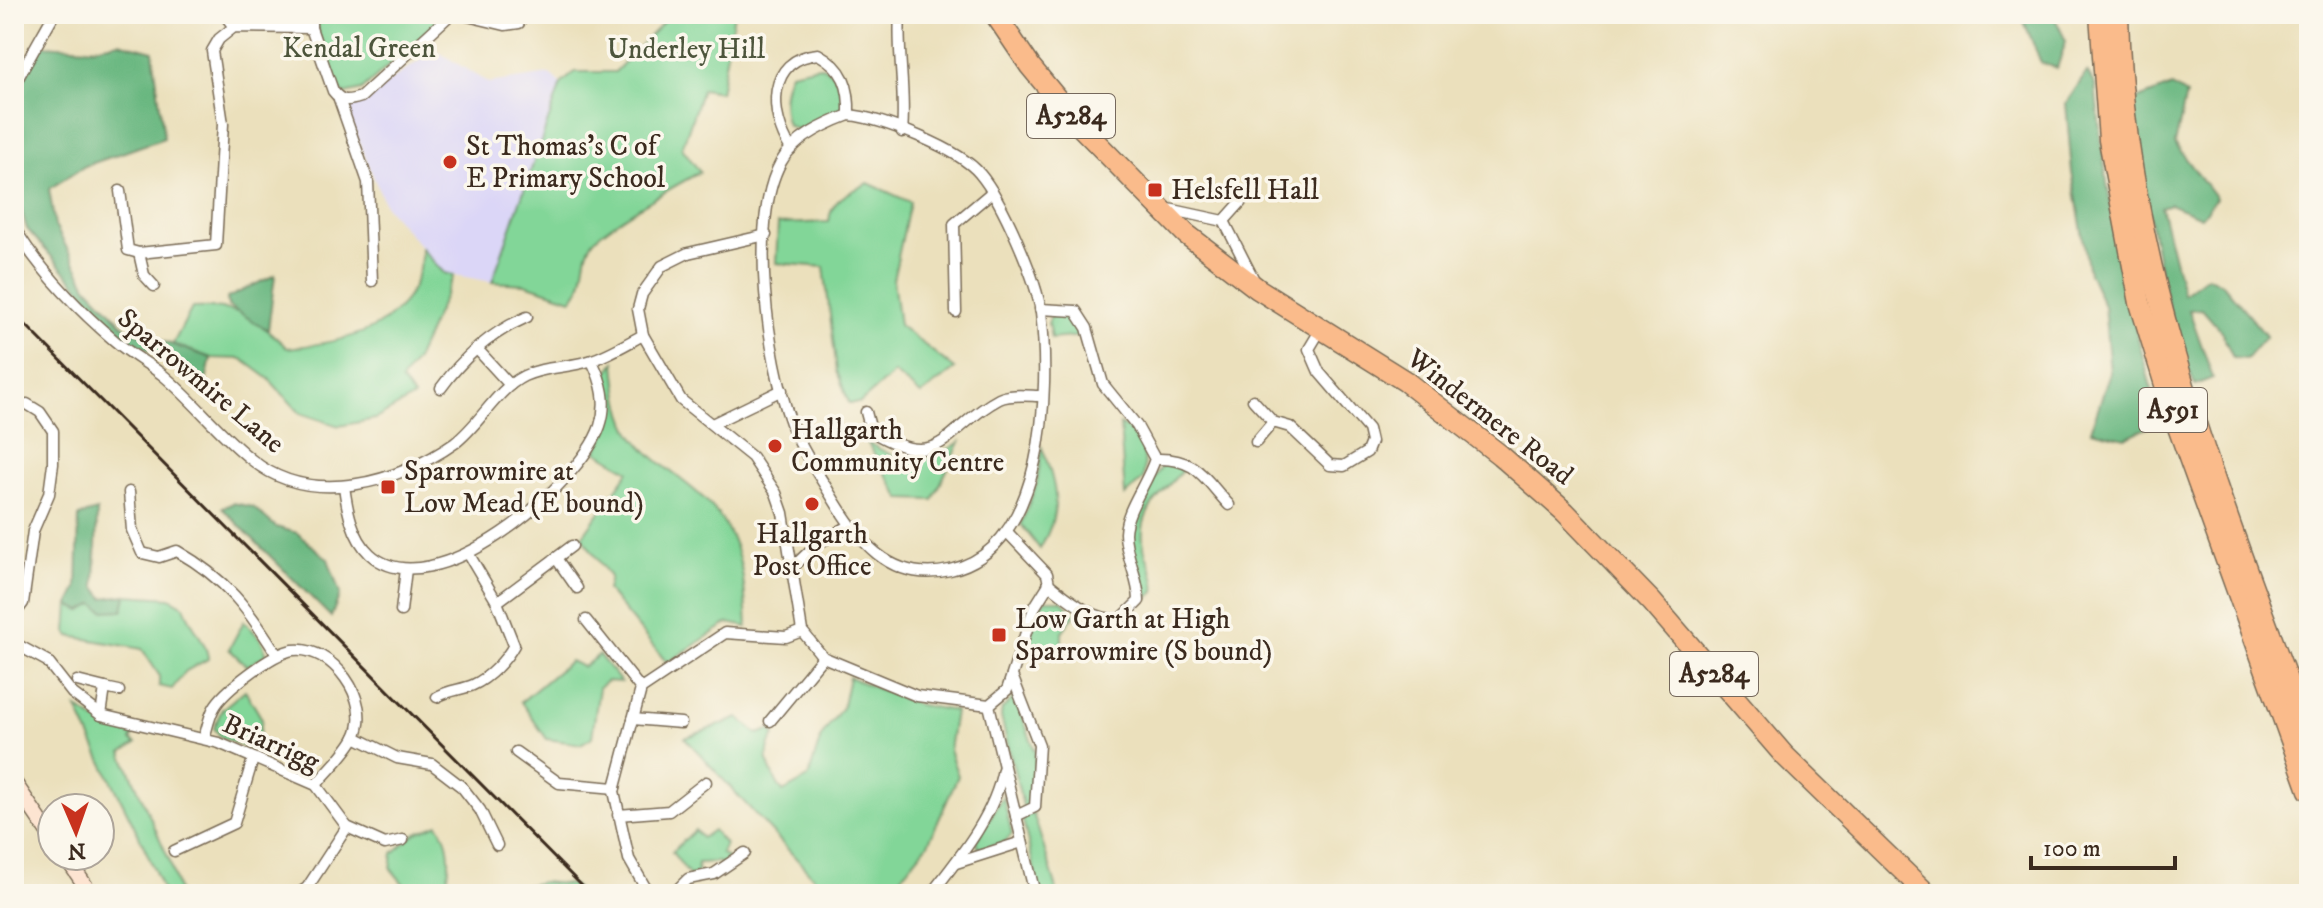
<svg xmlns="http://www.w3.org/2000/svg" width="2323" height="908" font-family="'IM FELL DW Pica',serif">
<rect width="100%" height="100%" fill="#fbf7ec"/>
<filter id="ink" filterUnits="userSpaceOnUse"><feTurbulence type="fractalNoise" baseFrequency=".0125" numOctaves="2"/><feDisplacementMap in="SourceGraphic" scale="16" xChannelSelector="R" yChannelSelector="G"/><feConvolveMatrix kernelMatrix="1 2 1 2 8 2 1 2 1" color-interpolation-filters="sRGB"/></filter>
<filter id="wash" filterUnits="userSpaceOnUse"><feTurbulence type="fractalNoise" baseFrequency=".006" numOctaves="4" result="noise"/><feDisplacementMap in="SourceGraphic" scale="32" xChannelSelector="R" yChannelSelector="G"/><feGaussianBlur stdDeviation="1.8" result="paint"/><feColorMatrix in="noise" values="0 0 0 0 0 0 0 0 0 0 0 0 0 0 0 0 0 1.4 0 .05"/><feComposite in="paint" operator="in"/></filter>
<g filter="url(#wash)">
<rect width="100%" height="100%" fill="#ebe0bc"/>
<path fill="#dbd6f7" d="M435,50L489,83L550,74L561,84L492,282L444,273L386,207L349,118L348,110Z"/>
<g fill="#82d698" stroke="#5e805b" stroke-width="2">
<path d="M317,14H446L362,90L345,94C327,81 317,36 317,14Z"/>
<path d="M671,14H734L720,92L702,89L682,148L700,172C678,184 606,225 593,241C581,257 588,283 572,299L525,284L492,282L561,84L575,72H615Z"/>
<path d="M819,66C840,71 840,89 844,107L800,131L787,125C781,108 783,89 790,72Z"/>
<path d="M868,183L910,202L893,280L899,325L955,369L921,395L894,373L860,403H849L837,371L824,267L776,263L778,224L829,222C830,199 849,193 868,183Z"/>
<path d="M422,249L444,273L454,275L416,360L401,381L414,397L375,419L339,426L300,413L269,379L242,359L211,358L173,344L192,308C239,306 253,315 287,348C352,342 417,327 422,249Z"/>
<path d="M1052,314L1071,316L1084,336L1051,339L1048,323Z"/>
<path d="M615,362C617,386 620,420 636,439C662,472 704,488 725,525C744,556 745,592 747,627L728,623L667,663L607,590L610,577L582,537L629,471L596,451L609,427L608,372Z"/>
<path d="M1120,424C1142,437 1148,454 1143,479L1125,496Z"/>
<path d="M867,442C907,465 920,468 960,442L933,500L901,499Z"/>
<path d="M1042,448C1058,489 1062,510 1040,549L1021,524L1037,483Z"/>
<path d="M1169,463L1185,467C1160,497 1133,513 1146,555C1150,567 1157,578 1155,592L1148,598C1147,583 1142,576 1138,563C1122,521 1141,500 1162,466Z"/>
<path d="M126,595L170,598L184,606C189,623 208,644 208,659L186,671L172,689L159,686V675L142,649L70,636L67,632L69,605L82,611L94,604L122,610Z"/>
<path d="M1045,600H1061L1075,614L1062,632V647L1058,652L1028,644L1037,612Z"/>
<path d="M244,621L261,639L267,654L247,666L229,649Z"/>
<path d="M599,655L621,682L607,681L599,687L592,737L581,744L547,739L521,702L570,661L583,667Z"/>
<path d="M849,677L915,704L955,711L949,750L958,776L928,844L887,894H829L685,738L739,718L758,734L770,730L775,735C760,756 770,773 783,792L808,778L821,737L843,706Z"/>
<path d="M245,690L262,719L257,746L251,750L221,737L214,728L222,709Z"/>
<path d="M1015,697L1035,751V800L1024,810L1001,717L1002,709Z"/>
<path d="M77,708L99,723L135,732L131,740L136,744L122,753L170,862L179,894H164C140,830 104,771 77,708Z"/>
<path d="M1003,796L1012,834L1005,842L979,849L976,841Z"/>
<path d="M1033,813L1056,886L1057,894H1040L1022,817Z"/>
<path d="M438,824C451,842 451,865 446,886L437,894H412L391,869L393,853L416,833Z"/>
<path d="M695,830L702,838L713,830L725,844L721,853L728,858L721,867L720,862L698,863L697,873L690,876L672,852Z"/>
<path d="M542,882L573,885L581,894H486Z"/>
</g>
<g fill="#69b780" stroke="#52704f" stroke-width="2">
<path d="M2021,14H2053L2066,41L2057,68L2041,63Z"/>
<path d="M119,42L153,51L164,138L85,166L49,189L55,226L87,286L127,329L211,358L205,386L152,351L127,341L27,229L14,187V96L43,45L89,48Z"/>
<path d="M2087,72L2095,85C2106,200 2127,311 2161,421L2125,438L2091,430L2110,372L2104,306L2089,273L2072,172L2066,103Z"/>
<path d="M2172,86L2186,95L2175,144L2216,198L2201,217L2170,204L2161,207L2183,294L2207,276L2223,284L2266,336L2246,359L2233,358L2221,331L2202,309L2189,310L2213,378L2195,385C2157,295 2147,197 2131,102Z"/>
<path d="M275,275L268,330L228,306L227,298Z"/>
<path d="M233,503L253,507L276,527L297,533L328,559L340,594L331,617L222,508Z"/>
<path d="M97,511L95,586L104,598L126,595L123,610L104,611L94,604L82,611L69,605L77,589L79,516Z"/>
</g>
</g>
<g filter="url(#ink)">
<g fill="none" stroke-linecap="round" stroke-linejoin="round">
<defs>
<g id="street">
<path d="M224,14L234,27"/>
<path d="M311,14V28L333,91C342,103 348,101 361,97L451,14"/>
<path d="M459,14L505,25L519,23L522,14"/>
<path d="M900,14C897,54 906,92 902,132"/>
<path d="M14,85L54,14"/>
<path d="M339,99L368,182L372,281"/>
<path d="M849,115C881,118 960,149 980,174C1002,200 1036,278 1041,312C1050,389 1046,549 950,570C889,584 857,539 829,492C816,470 800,448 791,423C768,361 748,221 781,162C794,138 825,124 849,115Z"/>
<path d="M791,149C769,115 766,59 818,54C844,68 850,87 849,115"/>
<path d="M120,191L128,250L139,253L216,245L223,124L212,51L219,39L234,27L311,28"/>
<path d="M1164,208L1224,221L1254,280"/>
<path d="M1224,221L1241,202"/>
<path d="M14,228C41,271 76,308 115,341C130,354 148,363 164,376C195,402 220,435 252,460C311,508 398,483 455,443C480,424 496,390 524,376C544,366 568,368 589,361C607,356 626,344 643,335"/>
<path d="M766,235L688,253L662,266L642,294L638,309L643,335L681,400L752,457L776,493L783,513L802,631L823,657L917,696L989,705L1007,690L1034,608L1049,584"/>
<path d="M139,253L144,275L154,286"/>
<path d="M956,312L954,224L992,192"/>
<path d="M477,349L510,385"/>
<path d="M441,388C464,356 492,332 527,317"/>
<path d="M1253,400L1273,422L1290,427L1330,465L1344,466L1367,452L1371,442L1368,429L1319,372L1309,349L1321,329"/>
<path d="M866,412L871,431C943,475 944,428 999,399C1010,393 1030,396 1042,396"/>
<path d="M712,424L782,390"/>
<path d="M1256,442L1273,422"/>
<path d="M1155,459C1196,457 1204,478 1229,505"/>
<path d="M344,486C347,509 352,537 370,554C432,611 580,485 600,426C608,402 602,382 592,361"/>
<path d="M129,492L132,530L142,553L159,557L177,551C226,579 248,608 277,655"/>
<path d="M1008,533L1047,574L1049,584C1071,601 1093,621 1121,619L1139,601C1139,578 1125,556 1125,533C1126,509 1147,484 1155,459L1137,426L1103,384L1087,328L1076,311L1040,309"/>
<path d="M556,558L577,588"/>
<path d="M793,567L817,544L849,526"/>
<path d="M497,602L572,546"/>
<path d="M401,611L406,569"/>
<path d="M14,615L23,603L33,531L49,494L53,464V431L40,412L27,404"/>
<path d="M586,620L641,689"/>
<path d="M14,643L47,661L72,693L101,715L219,743L316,785L347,827L385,844L403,840"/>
<path d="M1013,678L1039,745L1035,807L1016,816"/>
<path d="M77,681L105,688L101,715"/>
<path d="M105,688L119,691"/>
<path d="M437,697C449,690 461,690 473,685C489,678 506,660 514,645L497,602L468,553"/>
<path d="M989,705L1035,894"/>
<path d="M633,719L681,723"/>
<path d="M770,721L823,657"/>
<path d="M355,737L397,758L432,764L462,787L480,810L497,845"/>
<path d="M204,738C207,729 209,717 214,708C223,691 273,653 293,650C332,645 373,701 355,737C346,754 328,770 316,785"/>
<path d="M516,752L559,783L615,788"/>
<path d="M618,815L669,811L706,782"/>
<path d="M174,851L234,823L253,759"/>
<path d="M956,863L1022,842"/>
<path d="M298,894L307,888L347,827"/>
<path d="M649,894L629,859L614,791L641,689L725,633L786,637L802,631"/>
<path d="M673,894L688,879L714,874L745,853"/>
<path d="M931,894C959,858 995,815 1003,769"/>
</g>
<g id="secondary">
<path d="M14,782L52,838"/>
<path d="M65,856L91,894"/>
</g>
<g id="highway">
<path d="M995,14L1030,66L1077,123L1186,234L1258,289L1405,381L1500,455L1565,512L1652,602L1784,755L1927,894"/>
<path d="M2100,14L2109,140L2140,303L2178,427L2309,790"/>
<path d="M2118,14C2123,269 2224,504 2309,740"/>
</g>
</defs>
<use href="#street" stroke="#796a55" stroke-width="13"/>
<use href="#secondary" stroke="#796a55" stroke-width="17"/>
<use href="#highway" stroke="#796a55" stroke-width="23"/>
<use href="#street" stroke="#fff" stroke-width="10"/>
<use href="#secondary" stroke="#fde4d1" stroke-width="14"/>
<use href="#highway" stroke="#fabb8b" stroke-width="20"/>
<path stroke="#3b2a1e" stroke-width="3" d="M14,313L590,894"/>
</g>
</g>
<g fill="#c8321e" stroke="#fbf7ec" stroke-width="3">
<circle cx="450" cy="162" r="8"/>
<rect x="1147" y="182" width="16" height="16" rx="4"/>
<circle cx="775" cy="446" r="8"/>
<rect x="380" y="479" width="16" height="16" rx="4"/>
<circle cx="812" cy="504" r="8"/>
<rect x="991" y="627" width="16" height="16" rx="4"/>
</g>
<g text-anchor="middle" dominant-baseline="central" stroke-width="7" stroke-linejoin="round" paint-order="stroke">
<g fill="#fbf7ec" stroke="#75685c" stroke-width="2">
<rect x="1027" y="94" width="88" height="44" rx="6"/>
<rect x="2139" y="388" width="68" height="44" rx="6"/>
<rect x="1670" y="652" width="88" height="44" rx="6"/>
</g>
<g font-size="26" font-weight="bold" fill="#3b2a1e">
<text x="1071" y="116">A5284</text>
<text x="2173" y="410">A591</text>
<text x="1714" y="674">A5284</text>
</g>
<g font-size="28" fill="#4d553c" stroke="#fbf7ec">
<text x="359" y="48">Kendal Green</text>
<text x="686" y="49">Underley Hill</text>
</g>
<g font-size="28" fill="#3b2a1e" stroke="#fbf7ec" text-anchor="start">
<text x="466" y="146">St Thomas's C of<tspan x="466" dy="32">E Primary School</tspan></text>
<text x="1171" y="190">Helsfell Hall</text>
<text x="791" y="430">Hallgarth<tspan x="791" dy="32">Community Centre</tspan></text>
<text x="404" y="471">Sparrowmire at<tspan x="404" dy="32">Low Mead (E bound)</tspan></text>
<text x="812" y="534" text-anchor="middle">Hallgarth<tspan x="812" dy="32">Post Office</tspan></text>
<text x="1015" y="619">Low Garth at High<tspan x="1015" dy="32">Sparrowmire (S bound)</tspan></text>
</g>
<g font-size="28" fill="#3b2a1e" stroke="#fbf7ec">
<text transform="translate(201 381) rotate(40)">Sparrowmire Lane</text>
<text transform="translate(1490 417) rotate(38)">Windermere Road</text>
<text transform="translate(271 743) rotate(24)">Briarrigg</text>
</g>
</g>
<rect width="2323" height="908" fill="none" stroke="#fbf7ec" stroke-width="48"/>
<g transform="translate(76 832) rotate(178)"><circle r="38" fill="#fbf7ec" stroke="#aea59a" stroke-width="2"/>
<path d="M0-6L14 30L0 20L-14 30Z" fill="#c8321e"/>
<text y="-12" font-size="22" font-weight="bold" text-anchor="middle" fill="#3b2a1e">N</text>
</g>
<path d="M2031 856v12h144v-12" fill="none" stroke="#3b2a1e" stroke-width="4"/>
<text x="2043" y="856" font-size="24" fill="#3b2a1e" stroke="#fbf7ec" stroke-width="6" paint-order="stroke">100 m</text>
</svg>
